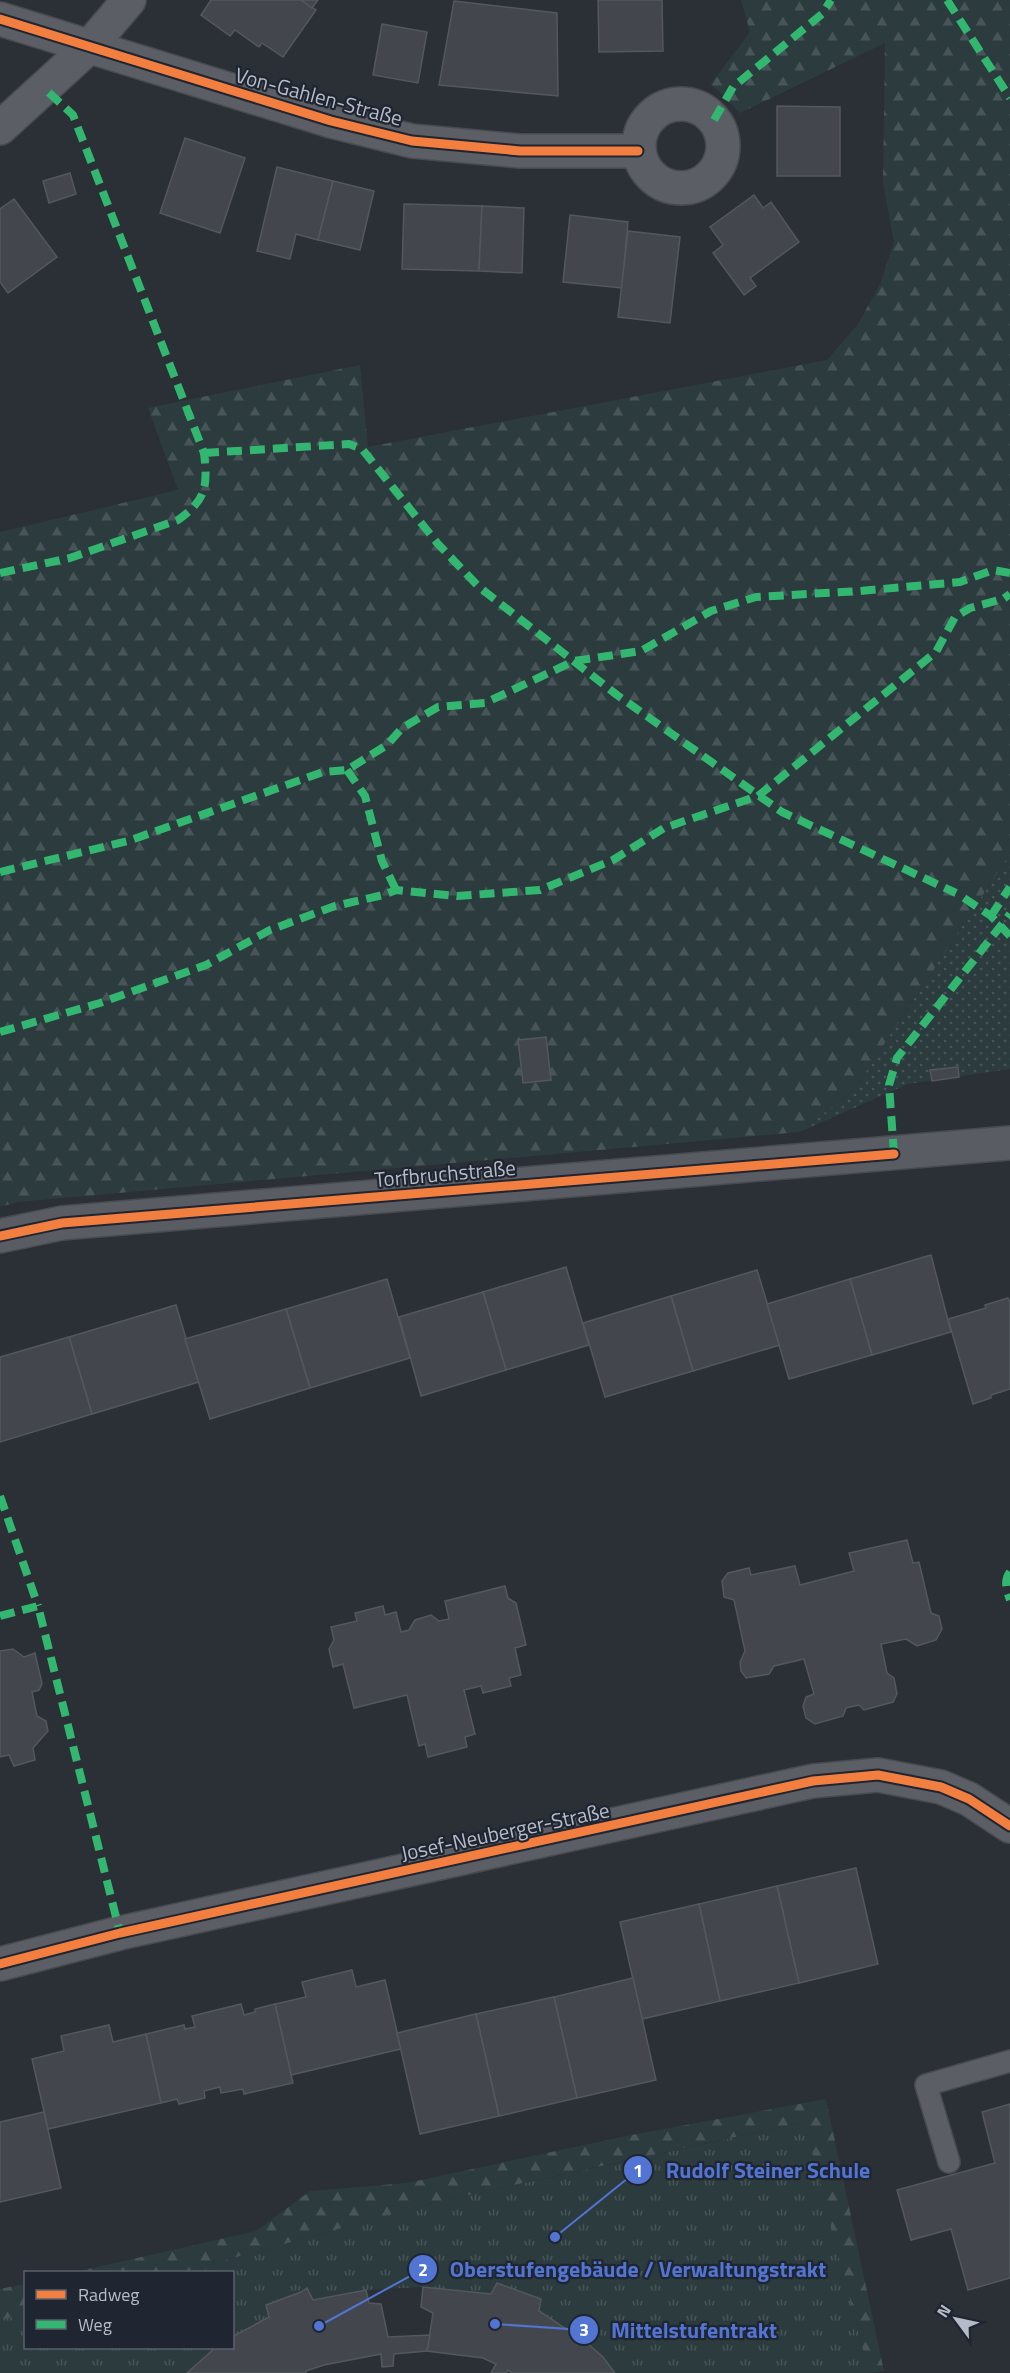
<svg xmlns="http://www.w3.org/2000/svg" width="1010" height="2373" font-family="'Titillium Web',sans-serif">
<defs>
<pattern id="grass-tufts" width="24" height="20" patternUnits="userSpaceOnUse" patternTransform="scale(1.5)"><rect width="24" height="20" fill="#2b3b3e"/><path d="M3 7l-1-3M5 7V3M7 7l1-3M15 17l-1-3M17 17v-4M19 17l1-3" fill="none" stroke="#485558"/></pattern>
<pattern id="forest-firs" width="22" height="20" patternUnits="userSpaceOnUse" patternTransform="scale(1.5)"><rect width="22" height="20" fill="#2b3b3e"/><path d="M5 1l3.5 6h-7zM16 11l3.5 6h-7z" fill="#485558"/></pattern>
<pattern id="park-dots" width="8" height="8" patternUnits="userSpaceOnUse" patternTransform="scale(1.5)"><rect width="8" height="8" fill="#2b3b3e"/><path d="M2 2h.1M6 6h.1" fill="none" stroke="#485558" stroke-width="1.8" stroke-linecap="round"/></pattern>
</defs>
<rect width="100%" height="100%" fill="#2b2f36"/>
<g fill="url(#grass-tufts)">
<path d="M805,2122L869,2373H615L539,2311L541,2299L498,2283L491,2294L423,2287L366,2290L313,2300L306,2288L267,2310L269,2317L233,2337L232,2272H182L436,2202Z"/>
<path d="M25,2314L26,2348H215L187,2373H0V2320Z"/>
</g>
<g fill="url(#forest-firs)">
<path d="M741,0H1010V854L854,1090L800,1132L18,1202L0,1207V532L178,490L148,408L360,365L368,447L827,360L858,324L880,284L894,242L883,183L885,43L740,113L711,84L750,32Z"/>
<path d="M826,2099L884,2371L869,2373L804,2122L436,2202L182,2272H75L256,2231L310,2191L407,2183L626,2136Z"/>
<path d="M25,2284V2314L0,2320V2289Z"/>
</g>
<path fill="url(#park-dots)" d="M1010,854V1069L908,1084L800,1132L854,1090Z"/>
<g fill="#43474d" stroke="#53575e" stroke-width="1.5">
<path d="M211,0H301L316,10L283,57L262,43L259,47L235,30L230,36L201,15Z"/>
<path d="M301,0H318L312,8Z"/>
<path d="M598,0H662L663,51L599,52Z"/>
<path d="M454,1L557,13L558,96L439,85Z"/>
<path d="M382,24L427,32L418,83L373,75Z"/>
<path d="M777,106L840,107V176H777Z"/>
<path d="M185,138L245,158L220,233L160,213Z"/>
<path d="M277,167L333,181L318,240L296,234L290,259L257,251Z"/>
<path d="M70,173L76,194L49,203L43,181Z"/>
<path d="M333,181L374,191L360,250L318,240Z"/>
<path d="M754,195L763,208L771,202L799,242L750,278L756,286L744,295L713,253L723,245L710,227Z"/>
<path d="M14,199L57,257L8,293L0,282V209Z"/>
<path d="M404,204L482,206L479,271L402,269Z"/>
<path d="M482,206L524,208L522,273L479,271Z"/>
<path d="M570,215L628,222L622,288L563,282Z"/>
<path d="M628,231L680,237L670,323L618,317Z"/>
<path d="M546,1037L551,1080L523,1083L518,1040Z"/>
<path d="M958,1067L959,1077L932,1081L930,1070Z"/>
<path d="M931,1255L951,1332L872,1355L850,1279Z"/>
<path d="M566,1267L589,1345L506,1370L483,1292Z"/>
<path d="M757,1270L780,1345L693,1371L671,1296Z"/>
<path d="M387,1279L410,1358L310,1388L286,1309Z"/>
<path d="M850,1279L872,1355L789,1379L767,1304Z"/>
<path d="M483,1292L506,1370L421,1396L399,1317Z"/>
<path d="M671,1296L693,1371L605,1397L583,1323Z"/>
<path d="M1008,1298L1010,1303V1389L991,1395V1398L973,1404L948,1319L986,1308L985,1305Z"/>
<path d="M176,1305L199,1382L92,1414L69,1337Z"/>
<path d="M286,1309L310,1388L210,1419L185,1339Z"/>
<path d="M69,1337L92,1414L0,1442V1357Z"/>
<path d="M907,1540L913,1563L919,1562L931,1613L939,1616L942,1629L936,1640L917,1646L906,1639L881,1644L887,1673L894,1678L897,1694L893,1702L864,1710L859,1705L846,1708L843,1716L815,1724L806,1718L803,1706L806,1697L814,1694L804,1659L774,1666L769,1674L746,1678L741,1671L740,1662L745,1651L734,1600L724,1597L722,1581L728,1573L749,1568L751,1575L795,1566L800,1585L854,1571L849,1553Z"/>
<path d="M505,1586L508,1598L516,1603L526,1645L515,1648L521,1675L509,1678L511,1686L483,1693L481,1686L464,1690L475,1734L465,1737L467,1747L428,1757L425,1744L419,1746L407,1695L354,1708L343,1664L333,1667L329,1649L334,1640L331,1627L357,1621L355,1613L383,1606L385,1615L396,1612L401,1632L409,1630L415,1620L431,1615L439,1621L449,1619L445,1601Z"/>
<path d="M13,1649L24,1657L35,1653L42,1684L39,1690L32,1692L37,1716L46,1721L48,1731L33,1748L35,1760L14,1766L9,1755L0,1757V1651Z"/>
<path d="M856,1868L878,1964L799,1983L777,1886Z"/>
<path d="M777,1886L799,1983L720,2001L699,1904Z"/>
<path d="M699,1904L720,2001L642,2019L620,1922Z"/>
<path d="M352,1970L356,1987L385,1980L401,2049L291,2075L275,2004L306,1997L302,1982Z"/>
<path d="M633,1978L656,2080L577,2098L554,1997Z"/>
<path d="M554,1997L577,2098L499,2116L476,2014Z"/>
<path d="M241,2004L244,2015L255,2012V2009L275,2004L293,2083L244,2094L243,2089L221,2093L220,2087L204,2091L205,2098L179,2104L177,2099L161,2103L146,2034L184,2025L185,2029L195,2027L192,2016Z"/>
<path d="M476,2014L499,2116L420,2134L397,2033Z"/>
<path d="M109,2025L113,2042L146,2034L161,2103L48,2129L32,2059L64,2051L61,2036Z"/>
<path d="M1010,2104V2278L968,2290L951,2229L911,2240L897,2190L995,2163L982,2112Z"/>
<path d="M44,2112L61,2188L0,2202V2122Z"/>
<path d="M497,2283L541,2299L539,2311L586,2342L603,2357L615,2373H512L508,2370L506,2373H491L496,2364L483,2358L427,2351L433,2313L421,2307L423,2287L491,2294Z"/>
<path d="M307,2288L313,2300L366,2290L369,2303L381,2304L388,2337L430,2335L427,2351L394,2354L393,2366L382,2367L381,2354L324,2365L306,2371V2373H187L215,2348H232V2337L269,2317L266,2305L301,2292Z"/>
</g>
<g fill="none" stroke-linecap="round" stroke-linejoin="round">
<defs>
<path id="lane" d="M949,2162L926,2085L1010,2061"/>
<g id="street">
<path d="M0,19L331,121L412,141L520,151H638"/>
<circle cx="681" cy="146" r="42"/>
<path d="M0,128L90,46L129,0"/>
<path d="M0,1964L120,1933L813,1781L878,1775L941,1787L969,1799L1010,1826"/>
</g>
<path id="secondary" d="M0,1236L62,1223L1010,1143"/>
</defs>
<use href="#lane" stroke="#474a4f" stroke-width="24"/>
<use href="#street" stroke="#474a4f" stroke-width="36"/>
<use href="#secondary" stroke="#474a4f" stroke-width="36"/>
<use href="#lane" stroke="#5b5e65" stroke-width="21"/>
<use href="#street" stroke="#5b5e65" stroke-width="33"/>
<use href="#secondary" stroke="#595c63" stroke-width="33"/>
<g stroke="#33b770" stroke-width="8" stroke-dasharray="15 8" stroke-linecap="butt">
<path d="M947,0L1010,98"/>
<path d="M714,120L733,87L822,14L831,0"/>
<path d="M204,453L349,444L362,449L438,544L479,587L617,695L782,812L956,893"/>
<path d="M0,573L70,558L178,520C206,500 208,487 204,453L73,115L44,88"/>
<path d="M347,770L365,796L382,861L396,890"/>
<path d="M0,872L128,841L323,772L347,770L387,745L402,728L438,707L485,703L574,661L641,651L711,611L756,597L860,591L960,582L993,570L1010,573"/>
<path d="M964,898L991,916L1010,936"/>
<path d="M991,916L1010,887"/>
<path d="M0,1032L100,1003L206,965L270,930L335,906L383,895L396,890L457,896L540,890L613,860L664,828L758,796L936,652L955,617L970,608L1003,599L1010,594"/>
<path d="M894,1154L889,1085L897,1058L1010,914"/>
<path d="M0,1496L38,1606"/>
<path d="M1010,1572C1003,1581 1007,1591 1010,1600"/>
<path d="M0,1616L38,1606L120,1933"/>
</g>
<defs>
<g id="cycleway">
<path d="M0,19L331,121L412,141L520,151H638"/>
<path d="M0,1236L62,1223L894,1154"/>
<path d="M0,1964L120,1933L813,1781L878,1775L941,1787L969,1799L1010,1826"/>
</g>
</defs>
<use href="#cycleway" stroke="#1f2531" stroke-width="13"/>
<use href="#cycleway" stroke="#f27e40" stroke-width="9"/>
</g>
<g text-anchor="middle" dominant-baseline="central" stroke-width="4.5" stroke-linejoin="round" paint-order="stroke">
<g font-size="21" fill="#b5bbc7" stroke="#1f2531">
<text transform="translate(319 96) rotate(15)">Von-Gahlen-Straße</text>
<text transform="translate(445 1173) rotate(-5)">Torfbruchstraße</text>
<text transform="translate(505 1831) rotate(-12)">Josef-Neuberger-Straße</text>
</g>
</g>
<path fill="none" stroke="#5274d2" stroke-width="2" d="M555 2237L638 2170M319 2326L423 2269M495 2324L584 2330"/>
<g fill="#5274d2" stroke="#1f2531" stroke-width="2">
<circle cx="555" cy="2237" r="6"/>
<circle cx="319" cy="2326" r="6"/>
<circle cx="495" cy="2324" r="6"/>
<circle cx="638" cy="2170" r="15"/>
<circle cx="423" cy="2269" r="15"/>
<circle cx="584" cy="2330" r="15"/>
</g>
<g font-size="18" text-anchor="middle" font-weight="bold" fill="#fff">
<text x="638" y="2177">1</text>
<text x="423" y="2276">2</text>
<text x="584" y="2336">3</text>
</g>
<g font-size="22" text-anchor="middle" font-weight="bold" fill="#5274d2" stroke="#1f2531" stroke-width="4.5" stroke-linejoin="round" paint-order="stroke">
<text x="768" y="2178">Rudolf Steiner Schule</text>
<text x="638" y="2277">Oberstufengebäude / Verwaltungstrakt</text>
<text x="694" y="2338">Mittelstufentrakt</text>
</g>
<rect x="24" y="2271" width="210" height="78" fill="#1f2531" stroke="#5b616d" stroke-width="1.5"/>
<rect x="36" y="2290" width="30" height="9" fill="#f27e40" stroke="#5b616d" stroke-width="1.5"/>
<text x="78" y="2301" font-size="18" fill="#b5bbc7">Radweg</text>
<rect x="36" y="2320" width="30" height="9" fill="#33b770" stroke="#5b616d" stroke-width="1.5"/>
<text x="78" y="2331" font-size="18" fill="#b5bbc7">Weg</text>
<g transform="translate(956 2319) rotate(303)" stroke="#1f2531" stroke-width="4.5" paint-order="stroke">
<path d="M0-4.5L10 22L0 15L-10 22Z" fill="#b5bbc7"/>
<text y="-9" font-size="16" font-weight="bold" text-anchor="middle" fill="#b5bbc7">N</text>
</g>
</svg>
